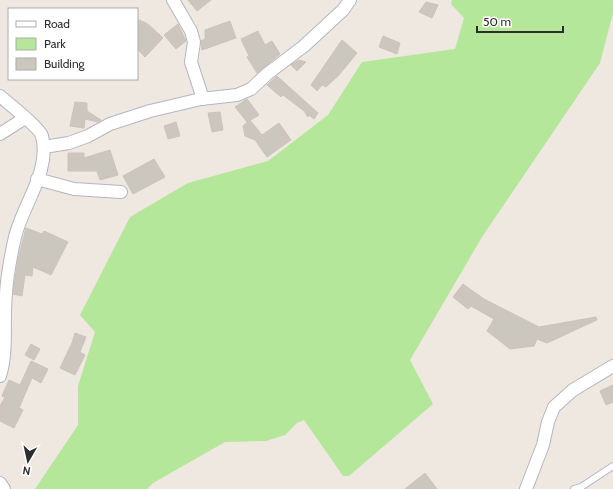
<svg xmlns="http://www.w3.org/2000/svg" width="613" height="489" font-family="Cabin,sans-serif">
<rect width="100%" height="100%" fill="#efe8e0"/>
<path fill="#b5e79a" d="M452,0H613V13L600,63L482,237L410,360L433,404L349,476H343L304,420L297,423L285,435L266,441L225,442L153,483L147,489H35L78,425V386L95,332L80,315L130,217L188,183L268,161L328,115L362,62L455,49L464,18L451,4Z"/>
<g fill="#cbc6be" stroke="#cbc4b9">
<path d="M188,0H211L197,11Z"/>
<path d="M426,2L438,5L432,18L419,12Z"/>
<path d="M137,19L148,24L163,38L145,57L137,49Z"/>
<path d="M230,21L236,38L202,50L201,41L205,39V30Z"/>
<path d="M178,24L186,41L176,49L164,35Z"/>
<path d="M258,31L265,45L272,41L280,54L257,73L247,57L249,56L241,39Z"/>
<path d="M383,36L400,43L397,54L379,47Z"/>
<path d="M342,40L357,53L339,75L326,87L322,85L317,91L311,85Z"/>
<path d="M299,60L306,62L297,71L291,65Z"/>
<path d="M277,76L318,113L314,119L309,115L308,117L304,111L283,95L281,97L267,85Z"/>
<path d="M247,99L259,115L247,122L235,107Z"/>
<path d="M75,102L87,103V111L101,120L98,122L85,119L84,128L70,126Z"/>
<path d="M220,112L223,130L212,132L208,113Z"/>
<path d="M250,120L262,135L279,123L291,140L267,157L255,140L245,136L243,126Z"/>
<path d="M176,122L180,136L168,139L164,126Z"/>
<path d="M110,150L118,175L100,180L97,171H68V153H84V158Z"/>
<path d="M154,159L165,177L133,194L123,176Z"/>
<path d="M26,228L42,234L44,231L68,242L51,275L33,267L32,276L25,275L22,296L13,294L18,259Z"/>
<path d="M463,284L484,299L539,327L596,317L597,320L547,343L537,339L534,346L510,349L487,331L494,319L471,306L468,309L453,297Z"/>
<path d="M75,333L86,337L80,352L85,355L75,375L60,368L72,343Z"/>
<path d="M31,344L40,349L34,360L25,355Z"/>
<path d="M31,361L48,369L41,383L32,378L19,408L23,410L14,428L0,421V406L5,397L2,396L9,380L20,385Z"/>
<path d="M613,385V402L606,405L600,391Z"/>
<path d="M425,473L437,489H405Z"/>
</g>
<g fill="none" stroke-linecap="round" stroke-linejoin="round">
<defs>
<path id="service" d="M574,489L581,487L613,466"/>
<g id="minor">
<path d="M173,0L191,31L194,42L191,62L203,99"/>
<path d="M0,96C8,103 40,128 42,136C51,171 23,204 15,237C11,255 7,275 6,294C3,321 8,350 0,376"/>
<path d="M0,134L25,118"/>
<path d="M44,147L69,143L88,136L110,124L150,111L201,99L237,95L251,89L267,74L304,46L343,10L350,0"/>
<path d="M37,179L74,189L121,192"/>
<path d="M0,483L4,489"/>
<path d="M526,489L543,445L548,422L554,407L573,390L613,366"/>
</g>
</defs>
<use href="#service" stroke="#b3b6c1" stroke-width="8"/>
<use href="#minor" stroke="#b3b6c1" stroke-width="14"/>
<use href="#service" stroke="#fff" stroke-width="6"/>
<use href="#minor" stroke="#fff" stroke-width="12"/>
</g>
<rect x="8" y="8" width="130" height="72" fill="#ffffff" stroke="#ababab"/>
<rect x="16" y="21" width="20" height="6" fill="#ffffff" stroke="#ababab"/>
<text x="44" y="28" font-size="12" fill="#2d2d2d">Road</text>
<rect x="16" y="38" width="20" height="12" fill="#b5e79a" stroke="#ababab"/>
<text x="44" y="48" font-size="12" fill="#2d2d2d">Park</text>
<rect x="16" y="58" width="20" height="12" fill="#cbc6be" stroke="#ababab"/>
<text x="44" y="68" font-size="12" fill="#2d2d2d">Building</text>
<g transform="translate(28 461) rotate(189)" stroke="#ffffff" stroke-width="3" paint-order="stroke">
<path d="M0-3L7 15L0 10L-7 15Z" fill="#2d2d2d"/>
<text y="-6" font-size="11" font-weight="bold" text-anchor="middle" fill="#2d2d2d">N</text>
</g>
<path d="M477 26v6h86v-6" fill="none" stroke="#2d2d2d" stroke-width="2"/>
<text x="483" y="26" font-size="12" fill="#2d2d2d" stroke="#ffffff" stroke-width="3" paint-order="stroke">50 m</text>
</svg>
